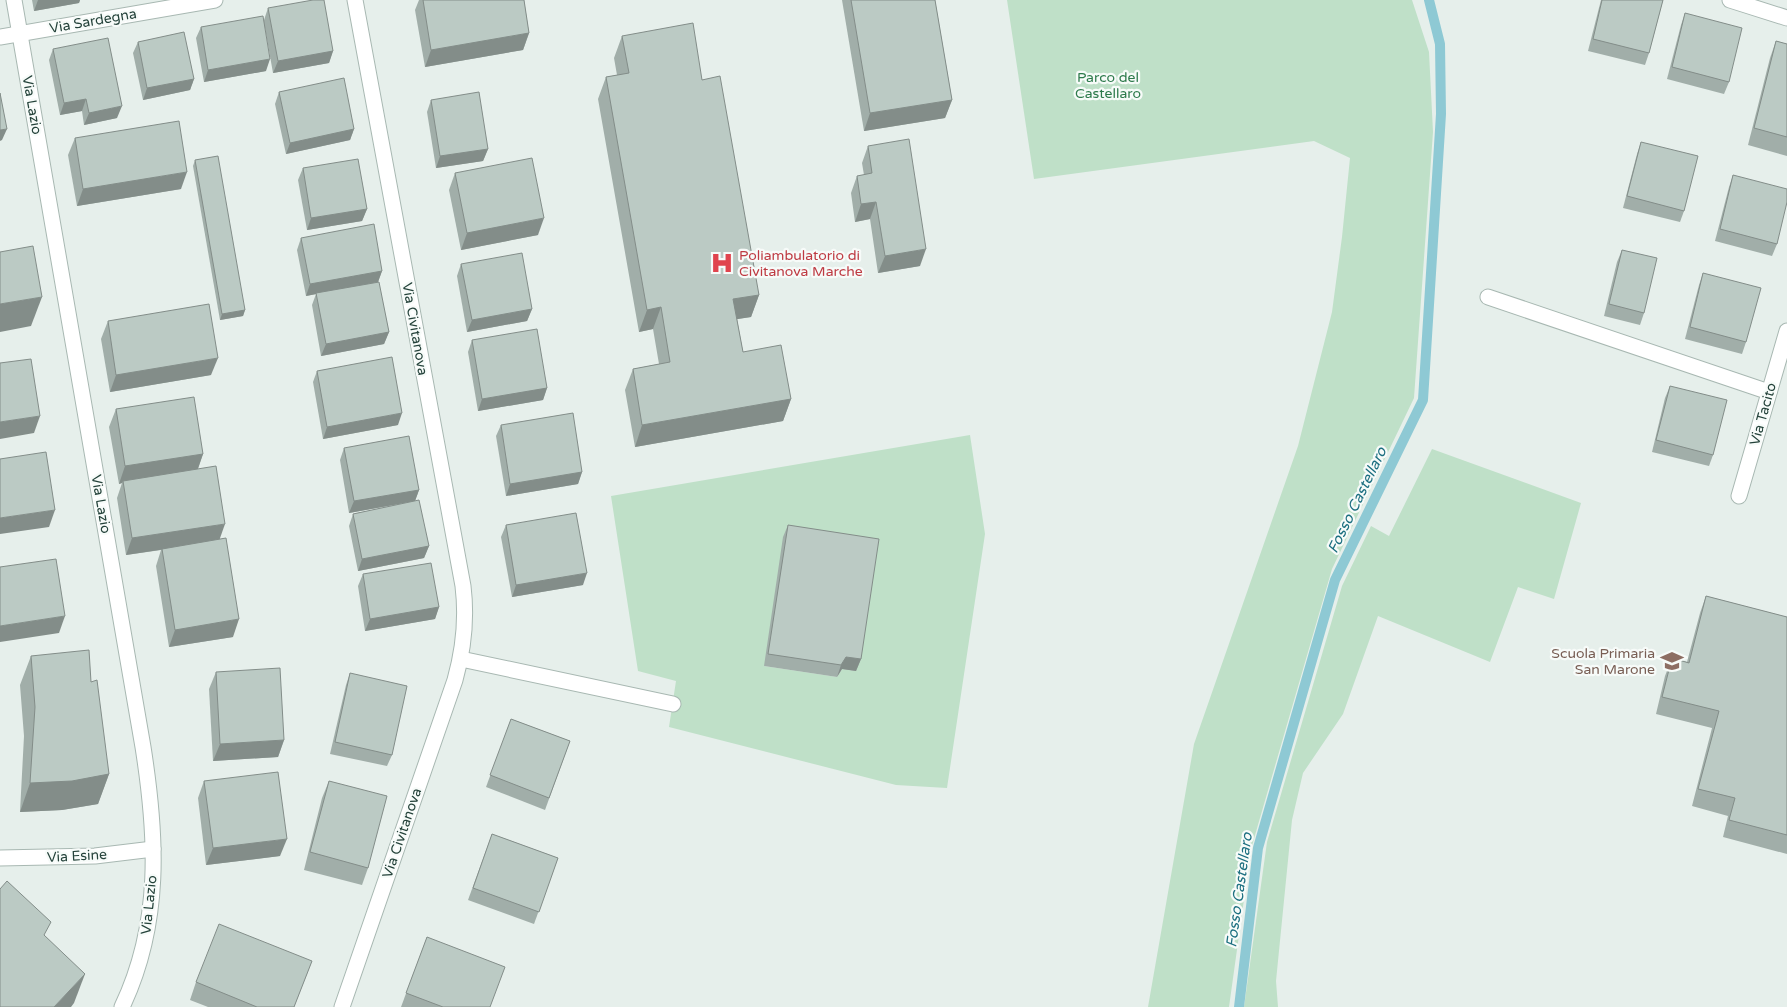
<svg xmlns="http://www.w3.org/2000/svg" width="1787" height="1007" font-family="'Varela Round',sans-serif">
<rect width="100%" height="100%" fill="#e6efeb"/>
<g fill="#bfe0c8" fill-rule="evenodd">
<path d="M1007,0H1412L1429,52L1433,132L1414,398L1332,569L1251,849L1229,1007H1148L1194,744L1298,446L1332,312L1342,237L1350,158L1314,141L1034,179Z"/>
<path d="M970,435L985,534L947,788L896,785L669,727L676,681L638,671L611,496ZM875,551L856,671L842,669L837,677L764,666Z"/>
<path d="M1432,449L1581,503L1554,599L1518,587L1490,662L1378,616L1343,714L1303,773L1292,820L1276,981L1278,1007H1244L1267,842L1342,586L1371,526L1389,536Z"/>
</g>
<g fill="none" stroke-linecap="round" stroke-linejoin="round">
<path stroke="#8ec9d4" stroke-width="10" d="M1239,1007L1258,848L1335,580L1423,400L1441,114L1440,44L1429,0"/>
<defs>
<g id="minor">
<path d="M14,0L143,747C157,836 162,923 122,1007"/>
<path d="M1730,0L1787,18"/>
<path d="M0,37L215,0"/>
<path d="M1488,297L1769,392"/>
<path d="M1739,496L1787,331"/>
<path d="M461,659L673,704"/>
<path d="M0,858L95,856L153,849"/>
<path d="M342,1007L455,680C464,648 467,619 463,586L355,0"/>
</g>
</defs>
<use href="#minor" stroke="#a8b8b2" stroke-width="17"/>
<use href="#minor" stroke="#fff" stroke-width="15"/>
</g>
<g fill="#a1aea9">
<path d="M32,0H80L79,3L34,11Z"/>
<path d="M419,0H524L529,33L523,50L425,67L415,10Z"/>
<path d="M842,0H935L952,100L945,118L864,131Z"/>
<path d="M1601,0H1663L1649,53L1645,65L1588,51Z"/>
<path d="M268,8L333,51L329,63L273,73L265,28L266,71L204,82L196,38L201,27L264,20Z"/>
<path d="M1685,13L1729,82L1724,94L1667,79L1681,25Z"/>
<path d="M622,36L702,80L759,295L751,317L737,319L743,352L791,399L783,421L635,447L625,390L633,369L659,364L653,329L639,332L598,99L606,77L617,75L614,58Z"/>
<path d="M1776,41L1787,44V156L1748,145L1770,58Z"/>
<path d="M138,42L194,79L190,90L143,100L133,53Z"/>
<path d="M53,49L117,118L84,125L82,111L60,115L49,60Z"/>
<path d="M279,92L354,129L350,140L286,154L275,104Z"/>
<path d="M431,100L488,149L483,161L436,168L427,112Z"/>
<path d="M75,138L181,189L77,206L68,155Z"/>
<path d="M1641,142L1684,211L1680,222L1623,208L1637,154Z"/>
<path d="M868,146L920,266L878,273L870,219L855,222L851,193L857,176L864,175L862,163Z"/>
<path d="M195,160L245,310L243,316L220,320L193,166Z"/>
<path d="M303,168L367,209L362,221L307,230L298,180Z"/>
<path d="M455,173L538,235L461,250L449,190Z"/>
<path d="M1733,175L1777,244L1772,256L1715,241L1729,187Z"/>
<path d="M301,238L382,271L378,282L389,332L384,344L321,356L312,305L316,294L306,296L297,250Z"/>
<path d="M1622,250L1644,313L1640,325L1604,316L1617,262Z"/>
<path d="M461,264L532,309L527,321L467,332L457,276Z"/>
<path d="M1703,273L1746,342L1742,354L1685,339L1699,285Z"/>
<path d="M108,321L211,375L110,392L101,339Z"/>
<path d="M472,340L547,388L543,400L478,411L468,352Z"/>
<path d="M317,371L398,425L323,439L313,382Z"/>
<path d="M1670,386L1713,455L1709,466L1652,452L1665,398Z"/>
<path d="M116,409L203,454L198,469L220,539L233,637L169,647L156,566L161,550L126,555L117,498L122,483L119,484L109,427Z"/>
<path d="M501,425L582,472L578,484L506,496L496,436Z"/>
<path d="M344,448L419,490L415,501L429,546L424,558L358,571L349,526L353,514L411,502L349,513L340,460Z"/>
<path d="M506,525L583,585L512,597L501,537Z"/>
<path d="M788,525L861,659L856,671L842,669L837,677L764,666L783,537Z"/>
<path d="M363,574L439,607L435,619L365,631L358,586Z"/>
<path d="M1706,596L1787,617V854L1723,837L1728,816L1692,806L1712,728L1656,714L1665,676L1672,658L1687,662L1700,613Z"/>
<path d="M31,656L91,682L109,774L98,804L62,810L20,812L24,736L20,685Z"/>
<path d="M216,672L284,740L278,757L213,761L209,689Z"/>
<path d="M350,673L392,755L387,766L330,754L346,685Z"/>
<path d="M511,719L570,741L545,810L486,787Z"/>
<path d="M204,781L280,856L206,865L198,798Z"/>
<path d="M329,781L368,868L362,885L304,870L322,798Z"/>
<path d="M492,834L558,858L534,924L468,900Z"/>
<path d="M427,937L490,1007H401Z"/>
<path d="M312,961L294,1007H208L190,1000L196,982Z"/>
</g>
<g fill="#838d89">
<path d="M38,0H80L79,3L34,11Z"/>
<path d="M529,33L523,50L425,67L431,50Z"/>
<path d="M333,51L329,63L273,73L278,61Z"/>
<path d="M270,59L266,71L204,82L208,70Z"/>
<path d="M194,79L190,90L143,100L147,88Z"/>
<path d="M86,99L82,111L60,115L64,103Z"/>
<path d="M952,100L945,118L864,131L870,113Z"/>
<path d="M122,106L117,118L84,125L89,113Z"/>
<path d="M7,129L2,140L0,141V130Z"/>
<path d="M354,129L350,140L286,154L290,143Z"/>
<path d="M488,149L483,161L436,168L440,156Z"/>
<path d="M187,172L181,189L77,206L83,189Z"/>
<path d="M876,202L870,219L855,222L861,204Z"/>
<path d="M367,209L362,221L307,230L311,218Z"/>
<path d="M544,218L538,235L461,250L467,233Z"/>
<path d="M926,249L920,266L878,273L885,256Z"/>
<path d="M382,271L378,282L306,296L310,284Z"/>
<path d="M759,295L751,317L725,321L733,299Z"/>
<path d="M42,297L31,326L0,332V304Z"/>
<path d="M661,307L653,329L639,332L647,310Z"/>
<path d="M532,309L527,321L467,332L472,320Z"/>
<path d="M245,310L243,316L220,320L222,314Z"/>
<path d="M389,332L384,344L321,356L326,344Z"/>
<path d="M218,358L211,375L110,392L116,375Z"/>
<path d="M547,388L543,400L478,411L482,399Z"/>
<path d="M791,399L783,421L635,447L642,425Z"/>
<path d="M402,413L398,425L323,439L327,427Z"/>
<path d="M40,416L34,433L0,439V422Z"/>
<path d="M203,454L197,471L123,481L122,483L119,484L125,466Z"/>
<path d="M582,472L578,484L506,496L510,484Z"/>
<path d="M419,490L415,501L349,513L354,501Z"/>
<path d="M55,510L49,527L0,534V518Z"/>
<path d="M225,524L219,541L126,555L132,538Z"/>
<path d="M429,546L424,558L358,571L362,559Z"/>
<path d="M587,573L583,585L512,597L516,585Z"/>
<path d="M439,607L435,619L365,631L370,619Z"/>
<path d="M65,616L59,633L0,642V626Z"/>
<path d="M239,619L233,637L169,647L175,630Z"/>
<path d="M846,657L861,659L856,671L842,669L837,677L841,665Z"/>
<path d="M284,740L278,757L213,761L220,744Z"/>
<path d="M109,774L98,804L62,810L20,812L30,783Z"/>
<path d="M287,839L280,856L206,865L213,848Z"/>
<path d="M85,974L74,1003L71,1007H54Z"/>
</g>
<g fill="#bbcac4" stroke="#838d89">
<path d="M313,0H324L333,51L278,61L268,8Z"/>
<path d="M423,0H524L529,33L431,50Z"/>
<path d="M851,0H935L952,100L870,113Z"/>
<path d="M1602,0H1663L1649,53L1593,39Z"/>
<path d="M1685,13L1742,28L1729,82L1672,67Z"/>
<path d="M263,16L270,59L208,70L201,27Z"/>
<path d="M693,23L702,80L720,76L759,295L733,299L743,352L781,345L791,399L642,425L633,369L670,362L661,307L647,310L606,77L629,73L622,36Z"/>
<path d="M184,32L194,79L147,88L138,42Z"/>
<path d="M108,38L122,106L89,113L86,99L64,103L53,49Z"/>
<path d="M1776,41L1787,44V137L1754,128Z"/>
<path d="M344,78L354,129L290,143L279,92Z"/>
<path d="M479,92L488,149L440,156L431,100Z"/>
<path d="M0,93L7,129L0,130Z"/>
<path d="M179,121L187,172L83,189L75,138Z"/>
<path d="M909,139L926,249L885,256L876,202L861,204L857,176L872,173L868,146Z"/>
<path d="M1641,142L1698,156L1684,211L1627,196Z"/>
<path d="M218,156L245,310L222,314L195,160Z"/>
<path d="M532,158L544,218L467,233L455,173Z"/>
<path d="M358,159L367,209L311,218L303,168Z"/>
<path d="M1733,175L1787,189V202L1777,244L1720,229Z"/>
<path d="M374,224L382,271L310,284L301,238Z"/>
<path d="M33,246L42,297L0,304V252Z"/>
<path d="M1622,250L1657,258L1644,313L1609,304Z"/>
<path d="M522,253L532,309L472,320L461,264Z"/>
<path d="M1703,273L1761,288L1746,342L1690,327Z"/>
<path d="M379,282L389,332L326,344L316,293Z"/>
<path d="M209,304L218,358L116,375L108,321Z"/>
<path d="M537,329L547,388L482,399L472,340Z"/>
<path d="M392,357L402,413L327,427L317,371Z"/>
<path d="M31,359L40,416L0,422V363Z"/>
<path d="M1670,386L1727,400L1713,455L1656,440Z"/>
<path d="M194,397L203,454L125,466L116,409Z"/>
<path d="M573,413L582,472L510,484L501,425Z"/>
<path d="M409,436L419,490L354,501L344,448Z"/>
<path d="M46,452L55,510L0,518V459Z"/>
<path d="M216,466L225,524L132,538L123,481Z"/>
<path d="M419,500L429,546L362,559L353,514Z"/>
<path d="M576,513L587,573L516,585L506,525Z"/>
<path d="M788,525L879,539L861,659L846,657L841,665L768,654Z"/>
<path d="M226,538L239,619L175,630L162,549Z"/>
<path d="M56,559L65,616L0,626V567Z"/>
<path d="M431,563L439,607L370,619L363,574Z"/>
<path d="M1706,596L1787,617V835L1729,820L1735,798L1698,789L1719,711L1662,697L1672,658L1689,663Z"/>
<path d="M89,650L91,682L97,680L109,774L72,781L30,783L35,707L31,656Z"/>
<path d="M280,668L284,740L220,744L216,672Z"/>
<path d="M350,673L407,686L392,755L335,742Z"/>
<path d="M511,719L570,741L549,798L490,775Z"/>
<path d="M278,772L287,839L213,848L204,781Z"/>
<path d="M329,781L387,796L368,868L310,852Z"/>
<path d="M492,834L558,858L539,912L473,888Z"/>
<path d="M7,881L51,922L44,935L85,974L54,1007H0V889Z"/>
<path d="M219,924L312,961L294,1007H257L196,982Z"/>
<path d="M427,937L505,967L490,1007H443L406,993Z"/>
</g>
<defs>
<symbol id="hospital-bare" viewBox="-9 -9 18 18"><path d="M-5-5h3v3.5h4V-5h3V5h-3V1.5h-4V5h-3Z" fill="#e0444e" stroke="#f7fbf9" stroke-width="2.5" paint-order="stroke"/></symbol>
<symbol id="school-bare" viewBox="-9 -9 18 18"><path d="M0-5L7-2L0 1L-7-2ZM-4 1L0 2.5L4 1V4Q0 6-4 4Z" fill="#8d6e63" stroke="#f7fbf9" stroke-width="2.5" paint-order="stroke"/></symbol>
</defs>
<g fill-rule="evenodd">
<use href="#hospital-bare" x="706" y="247" width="32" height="32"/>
<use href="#school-bare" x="1656" y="645" width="32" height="32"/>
</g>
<g text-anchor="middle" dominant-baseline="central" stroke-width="4.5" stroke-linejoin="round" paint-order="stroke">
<g font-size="14" fill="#24423a" stroke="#f7fbf9">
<text transform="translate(93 21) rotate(-10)">Via Sardegna</text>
<text transform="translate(32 105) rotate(80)">Via Lazio</text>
<text transform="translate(415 329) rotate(80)">Via Civitanova</text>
<text transform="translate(1763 414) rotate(-74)">Via Tacito</text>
<text transform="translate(101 504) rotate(80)">Via Lazio</text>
<text transform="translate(402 833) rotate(-71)">Via Civitanova</text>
<text transform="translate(77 856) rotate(-3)">Via Esine</text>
<text transform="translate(149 905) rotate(-84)">Via Lazio</text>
</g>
<g font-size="14" fill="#2d7a4b" stroke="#f7fbf9">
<text x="1108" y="77">Parco del<tspan x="1108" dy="16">Castellaro</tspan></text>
</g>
<g font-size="14" fill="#be3a42" stroke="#f7fbf9" text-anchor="start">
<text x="739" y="255">Poliambulatorio di<tspan x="739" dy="16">Civitanova Marche</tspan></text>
</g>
<g font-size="14" fill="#785e54" stroke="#f7fbf9" text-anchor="end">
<text x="1655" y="653">Scuola Primaria<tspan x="1655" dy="16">San Marone</tspan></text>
</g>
<g font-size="15" font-style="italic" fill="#1c6f80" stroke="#f7fbf9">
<text transform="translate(1357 500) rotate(-64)">Fosso Castellaro</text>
<text transform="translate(1239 890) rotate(-82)">Fosso Castellaro</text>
</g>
</g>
</svg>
